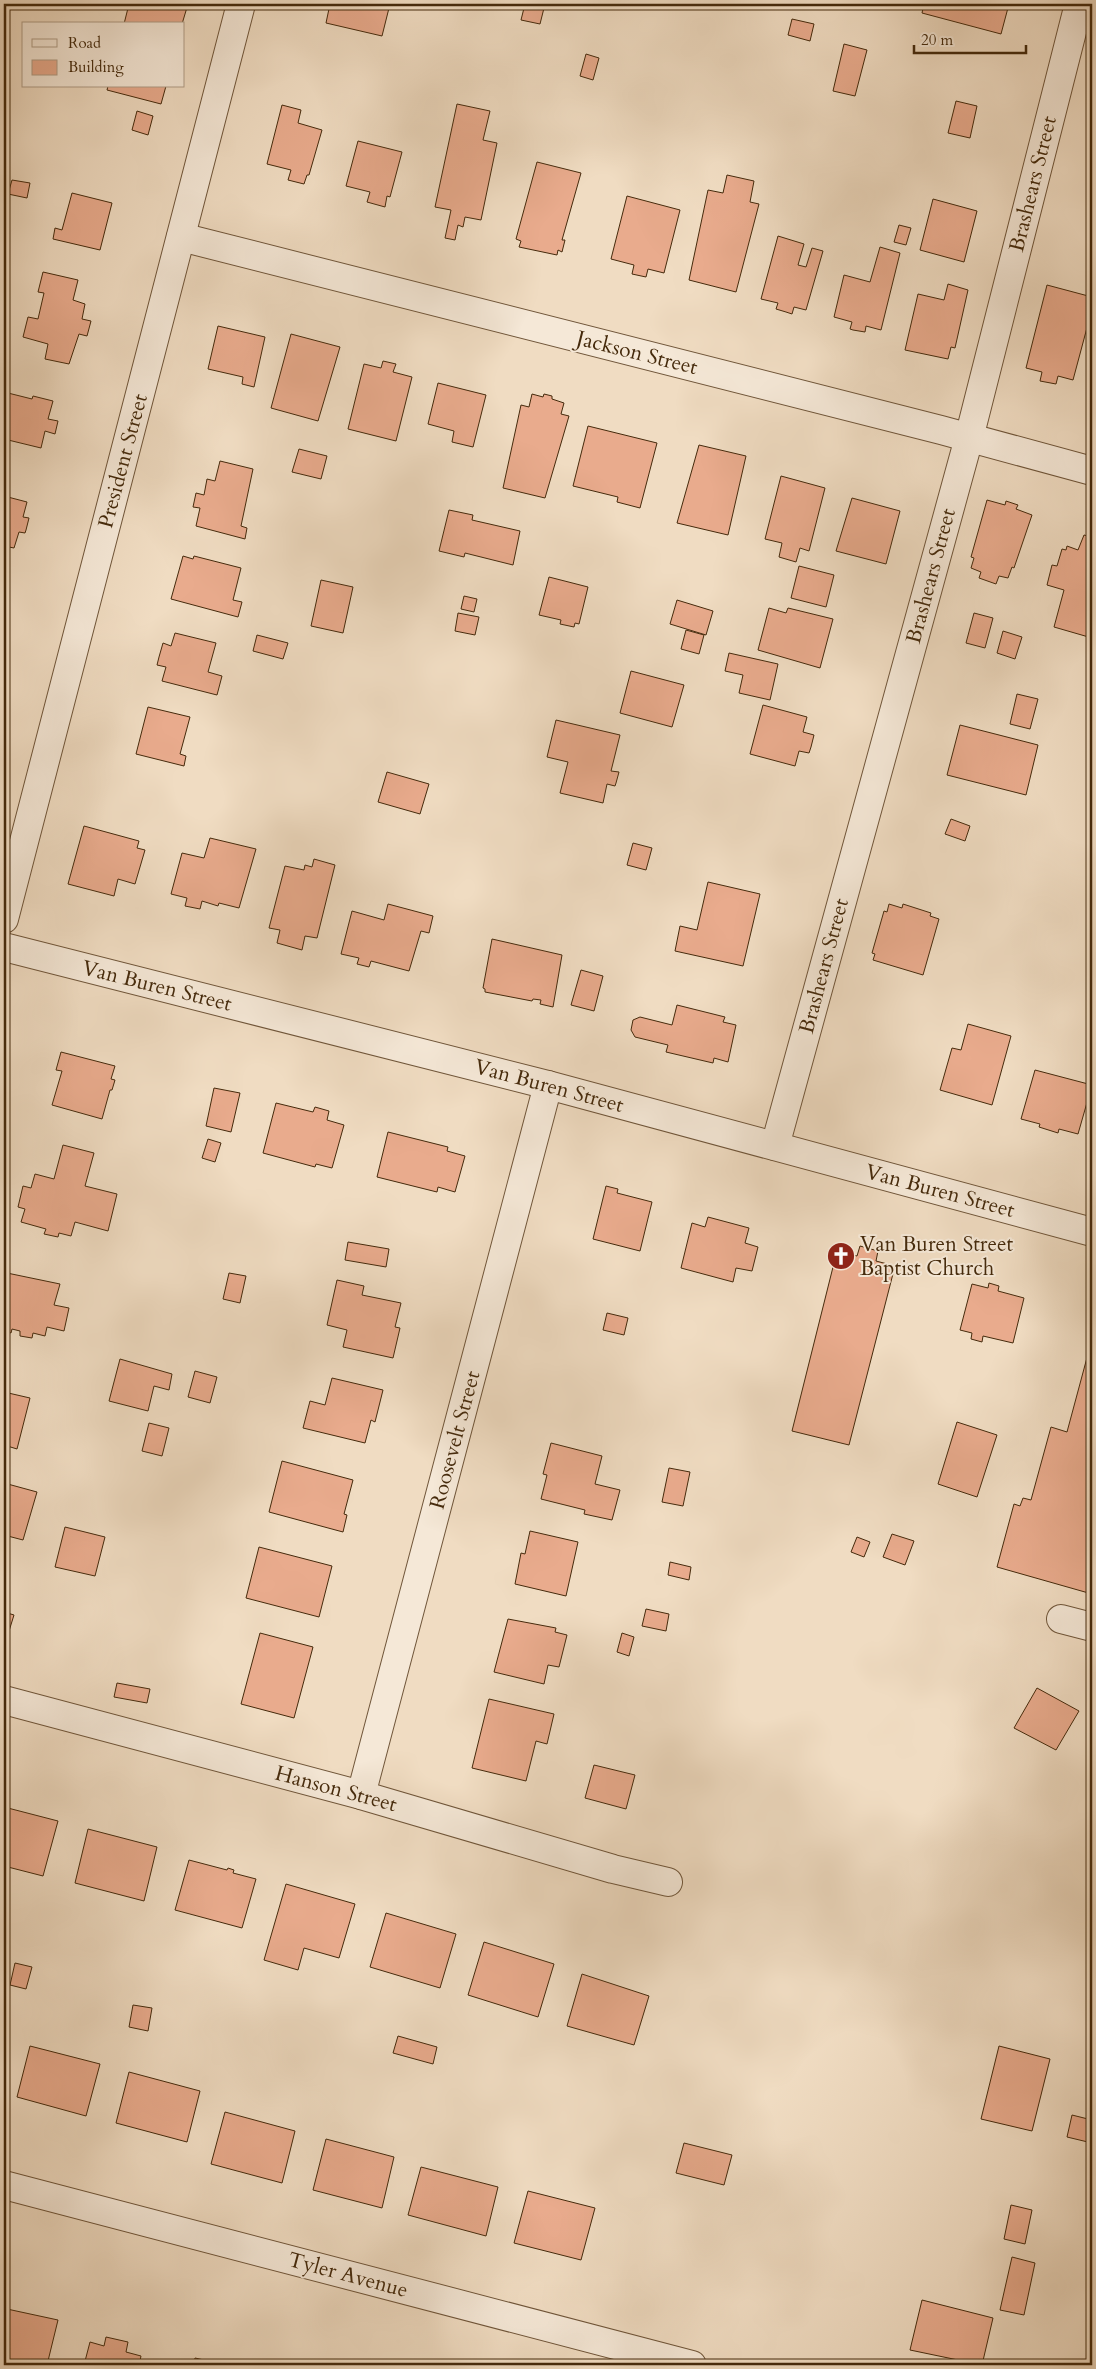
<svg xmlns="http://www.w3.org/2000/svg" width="1096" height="2369" font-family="Cardo,serif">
<rect width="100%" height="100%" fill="#f0dcc2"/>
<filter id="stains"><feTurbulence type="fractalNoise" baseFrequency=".004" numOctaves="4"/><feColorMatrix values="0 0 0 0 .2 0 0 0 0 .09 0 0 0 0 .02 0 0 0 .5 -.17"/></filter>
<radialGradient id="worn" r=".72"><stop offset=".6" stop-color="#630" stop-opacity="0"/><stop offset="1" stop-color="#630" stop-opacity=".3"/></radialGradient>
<g fill="#e9ab8d" stroke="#452a0c">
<path d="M129,4H188L182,24H124Z"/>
<path d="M330,4H390L382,36L326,23Z"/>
<path d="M525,4H545L540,24L521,20Z"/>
<path d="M924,4H1009L1001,34L922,13Z"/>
<path d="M792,19L814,24L810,41L788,35Z"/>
<path d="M844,44L867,50L855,96L833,91Z"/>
<path d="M586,54L599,58L593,80L580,76Z"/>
<path d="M108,86H166L161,104L107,90Z"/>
<path d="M956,101L977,106L970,138L948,133Z"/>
<path d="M457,104L490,111L483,140L497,143L481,220L465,217L463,227L458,225L455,240L445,238L451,210L435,207Z"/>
<path d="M282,105L301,110L298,123L322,130L309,175H307L304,184L288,180L291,170L267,164Z"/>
<path d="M137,111L153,116L148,135L132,130Z"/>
<path d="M358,141L402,152L390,197L387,196L385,207L367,202L370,192L346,186Z"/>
<path d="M537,162L581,173L562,240H565L562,252L558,250L557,255L519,247L521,241L516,239Z"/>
<path d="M727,175L754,181L750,202L759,204L736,292L689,280L708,190L723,193Z"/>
<path d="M12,180L30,183L27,198L8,194Z"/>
<path d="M72,193L112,203L100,250L53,239L55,228L62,230Z"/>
<path d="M627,196L680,210L664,273L648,269L646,277L632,274L634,265L611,259Z"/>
<path d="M933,199L977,211L964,262L920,250Z"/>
<path d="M899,225L911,228L906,245L894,242Z"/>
<path d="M778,236L804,244L798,265L806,267L812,248L823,251L806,310L794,307L792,314L786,312L776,309L778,303L761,299Z"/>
<path d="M880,247L900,253L881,330L866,326L865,332L853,330L850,329L852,322L834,317L844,275L870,282Z"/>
<path d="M43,272L78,280L73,300L85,304L82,319L91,321L87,336L79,334L69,364L45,359L48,344L23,337L28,317L38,319L44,293L38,292Z"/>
<path d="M948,284L968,290L955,348L951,347L948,359L905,350L918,294L944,300Z"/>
<path d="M1047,285L1092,297V309L1073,380L1058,376L1056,384L1040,381L1042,372L1026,368Z"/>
<path d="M218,326L265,337L254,387L242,384L243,377L208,369Z"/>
<path d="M291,334L340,347L318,421L271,408Z"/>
<path d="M383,361L396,364L393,372L412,377L396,441L348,429L364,364L381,368Z"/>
<path d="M438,383L486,395L473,447L452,442L454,431L428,424Z"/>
<path d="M8,393L32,399L33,396L53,401L48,419L58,421L55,434L45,431L41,448L4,439V409Z"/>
<path d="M532,394L543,397L544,394L552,396V399L564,403L561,414L569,416L545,498L503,488L521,405L529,407Z"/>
<path d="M588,426L657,443L640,508L617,502L618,497L573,486Z"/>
<path d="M699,445L746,456L728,535L677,523Z"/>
<path d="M299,449L327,456L321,479L292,472Z"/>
<path d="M220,461L253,469L241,526L247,528L245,539L196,526L200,508L193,507L196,493L204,495L207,479L215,481Z"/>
<path d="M781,476L825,488L809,551L800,548L796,562L779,557L782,543L765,539Z"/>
<path d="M4,496L27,502L23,517L29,518L26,530L25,533L19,532L14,548L4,546Z"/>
<path d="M852,498L900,511L886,564L836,551Z"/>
<path d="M987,500L1005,505L1006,501L1018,505L1016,509L1032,515L1014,568L1012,567L1008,578L999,576L996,584L979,578L981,572L971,568L974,558L971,557Z"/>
<path d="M449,510L473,515L472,520L520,531L513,565L465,553L464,557L439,551Z"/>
<path d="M1084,535L1092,537V638L1054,627L1064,590L1047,585L1052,565L1057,566L1062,549L1066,550L1067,546L1078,550Z"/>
<path d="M183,556L193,559L194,556L241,568L233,600L242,602L238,617L171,599Z"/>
<path d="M799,566L834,575L826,607L791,598Z"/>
<path d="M549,577L588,587L579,624L575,623L574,627L560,624L561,620L539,615Z"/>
<path d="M321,580L353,587L343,633L311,626Z"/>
<path d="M464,596L477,599L474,612L461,609Z"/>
<path d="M677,600L713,611L706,635L670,624Z"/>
<path d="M769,608L786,613L788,608L833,619L820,668L758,650Z"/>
<path d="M458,613L479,617L475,635L455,631Z"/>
<path d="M974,613L993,618L985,648L966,643Z"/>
<path d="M686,630L704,635L699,654L681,649Z"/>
<path d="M1003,631L1022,637L1015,659L997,653Z"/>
<path d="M175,633L216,643L208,672L222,676L217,695L162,681L166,667L157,665L159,657L163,643L171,646Z"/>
<path d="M257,635L288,643L283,659L253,651Z"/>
<path d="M729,653L778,664L770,700L739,693L743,675L725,671Z"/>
<path d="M631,671L684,685L672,727L620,713Z"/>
<path d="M1017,694L1038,699L1030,729L1010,724Z"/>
<path d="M763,705L807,717L803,732L814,735L811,747L809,753L799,751L795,766L750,754Z"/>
<path d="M148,707L190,717L180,754L186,756L184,766L136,754Z"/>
<path d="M556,720L620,735L611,771L619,772L616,783L615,786L607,784L603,803L560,793L568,762L547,757Z"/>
<path d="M960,725L1038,745L1026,795L947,775Z"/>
<path d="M387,772L429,784L420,814L378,802Z"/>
<path d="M951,819L970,826L965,841L945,834Z"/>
<path d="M84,826L139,841L137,848L145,850L135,884L118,879L114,896L68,884Z"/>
<path d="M210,838L256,849L239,908L219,903L218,906L202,901L200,909L185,906L187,898L171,894L182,853L204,858Z"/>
<path d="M633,843L652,848L646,870L627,865Z"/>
<path d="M314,859L335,865L317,938L305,936L302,950L277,943L280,930L269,928L285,866L304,870L305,865L312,867Z"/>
<path d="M708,882L760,894L743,966L675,951L680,926L697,930Z"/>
<path d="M388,904L433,916L429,933L421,931L409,971L371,961L369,967L357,964L359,958L341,954L352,911L384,920Z"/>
<path d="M889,904L902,908L903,904L931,913L930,916L939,919L923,975L873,960L875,954L872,953L884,911L887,912Z"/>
<path d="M492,939L562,955L553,1007L540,1004L541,1000L533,999L532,1001L485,992V989L483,988Z"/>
<path d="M581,970L603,976L594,1011L571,1005Z"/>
<path d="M677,1005L725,1017L723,1022L736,1025L728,1062L714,1058L713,1063L666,1052L668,1045L635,1037L631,1030L633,1020L640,1017L672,1025Z"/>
<path d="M968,1024L1011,1036L992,1105L940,1090L952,1048L961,1050Z"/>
<path d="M61,1052L115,1066L111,1079L115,1080L112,1090H110L102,1119L52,1105L62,1071L56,1070Z"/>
<path d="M1035,1070L1092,1085L1078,1134L1059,1129L1058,1133L1039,1127L1040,1124L1021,1119Z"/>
<path d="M214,1088L240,1093L231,1132L206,1126Z"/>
<path d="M276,1103L313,1112L315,1107L329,1111L327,1120L344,1125L332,1168L316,1164L315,1167L263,1153Z"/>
<path d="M388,1132L448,1147L447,1151L465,1156L455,1192L438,1187L437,1192L377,1177Z"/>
<path d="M208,1139L221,1143L215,1162L202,1158Z"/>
<path d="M63,1145L94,1153L85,1186L117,1194L108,1231L75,1222L71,1236L59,1233L58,1237L44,1234L46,1229L21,1222L25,1209L18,1207L23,1186L31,1188L35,1174L54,1179Z"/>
<path d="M606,1186L618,1189L617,1193L652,1202L640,1251L593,1239Z"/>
<path d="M708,1217L749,1228L745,1243L758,1247L752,1271L736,1268L733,1282L681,1268L692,1223L705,1227Z"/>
<path d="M348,1242L389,1249L386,1267L345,1260Z"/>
<path d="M860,1246L878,1251L876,1261L895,1266L849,1445L792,1431L837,1251L857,1256Z"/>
<path d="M7,1273L60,1284L54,1305L69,1308L64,1331L47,1327L45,1336L33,1333L32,1338L20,1336V1331L12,1329L11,1333L5,1331L7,1326L4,1325V1288Z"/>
<path d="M229,1273L246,1276L240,1303L223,1299Z"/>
<path d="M337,1280L364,1286L362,1295L401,1303L395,1327L400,1328L393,1358L343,1347L347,1330L327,1325Z"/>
<path d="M989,1283L999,1286L998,1291L1024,1298L1013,1343L983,1336L982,1342L971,1339L972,1333L960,1330L972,1284L988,1288Z"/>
<path d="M607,1313L628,1318L624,1335L603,1330Z"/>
<path d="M1092,1339V1594L997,1567L1014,1504L1020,1506L1023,1498L1031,1500L1051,1427L1067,1432Z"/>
<path d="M120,1359L172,1374L169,1390L154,1386L148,1411L109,1401Z"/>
<path d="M195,1371L217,1377L210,1403L188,1397Z"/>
<path d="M332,1378L383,1390L375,1422L371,1420L365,1443L303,1428L310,1401L325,1405Z"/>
<path d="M4,1392L30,1398L17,1449L4,1445Z"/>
<path d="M957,1422L997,1435L977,1497L938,1484Z"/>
<path d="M149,1423L169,1428L162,1456L142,1451Z"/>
<path d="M551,1443L602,1456L595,1484L620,1490L612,1520L584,1514L585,1510L541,1499L547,1475L543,1474Z"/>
<path d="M282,1461L353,1480L344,1514L347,1515L343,1532L269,1512Z"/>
<path d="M669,1468L690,1472L683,1506L662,1502Z"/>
<path d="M4,1483L37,1492L23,1540L4,1535Z"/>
<path d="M65,1527L105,1537L95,1576L55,1567Z"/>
<path d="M530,1531L578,1542L566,1596L515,1584L521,1553L525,1554Z"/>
<path d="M892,1534L914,1541L905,1565L883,1557Z"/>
<path d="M857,1537L870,1542L864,1557L851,1552Z"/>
<path d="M259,1547L332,1566L319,1617L246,1598Z"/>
<path d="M670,1562L691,1567L689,1580L668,1575Z"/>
<path d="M646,1609L669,1614L666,1631L642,1626Z"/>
<path d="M4,1612L14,1615L9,1631L4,1629Z"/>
<path d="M508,1619L556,1628L555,1632L567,1635L559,1667L548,1665L544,1684L494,1672Z"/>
<path d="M260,1633L313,1647L294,1718L241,1704Z"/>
<path d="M622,1633L634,1637L629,1656L617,1652Z"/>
<path d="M117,1683L150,1689L147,1703L114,1697Z"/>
<path d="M1037,1688L1079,1711L1056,1750L1014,1728Z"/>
<path d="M489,1699L554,1714L547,1744L536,1741L526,1781L472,1768Z"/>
<path d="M594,1765L635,1775L626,1809L585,1798Z"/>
<path d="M4,1807L58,1821L43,1876L4,1866Z"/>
<path d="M88,1829L157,1847L144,1901L75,1883Z"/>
<path d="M189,1860L227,1870L228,1868L234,1870L233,1873L256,1879L242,1928L175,1910Z"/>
<path d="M286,1884L355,1904L339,1958L304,1948L298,1970L264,1960Z"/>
<path d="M386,1913L456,1934L440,1988L370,1967Z"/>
<path d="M484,1942L554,1964L538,2017L468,1995Z"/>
<path d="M15,1963L32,1967L26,1989L10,1985Z"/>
<path d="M582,1974L649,1996L634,2045L567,2026Z"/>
<path d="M133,2005L152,2008L148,2031L129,2027Z"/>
<path d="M398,2036L437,2047L433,2064L393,2053Z"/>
<path d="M30,2046L100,2064L86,2116L17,2097Z"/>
<path d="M999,2046L1050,2059L1032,2131L981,2119Z"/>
<path d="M129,2072L200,2091L187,2142L116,2123Z"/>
<path d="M225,2112L295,2131L282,2183L211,2164Z"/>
<path d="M1072,2115L1092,2120V2143L1067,2137Z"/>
<path d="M326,2139L394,2157L382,2208L313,2190Z"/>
<path d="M684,2143L732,2155L724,2185L676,2173Z"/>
<path d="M421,2167L498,2187L486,2236L408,2215Z"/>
<path d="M528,2191L595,2208L581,2260L514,2243Z"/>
<path d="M1011,2205L1032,2210L1025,2244L1004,2239Z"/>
<path d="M1012,2257L1035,2263L1024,2315L1000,2310Z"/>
<path d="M922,2300L993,2318L982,2365L910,2350Z"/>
<path d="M7,2309L58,2320L47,2365H4V2322Z"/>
<path d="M106,2337L128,2342L126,2352L141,2356L139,2365H84L90,2342L104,2346Z"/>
<path d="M195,2358L213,2362L212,2365H193Z"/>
</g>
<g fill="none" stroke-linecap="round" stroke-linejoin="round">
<defs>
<g id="minor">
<path d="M181,237L941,430L1092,471"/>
<path d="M4,919L241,4"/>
<path d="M4,947L548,1085L1092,1232"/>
<path d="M775,1146L969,438L1079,4"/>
<path d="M1061,1619L1092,1627"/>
<path d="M4,1700L361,1795L613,1869L668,1882"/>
<path d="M361,1795L548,1085"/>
<path d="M4,2185L692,2365"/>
</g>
</defs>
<use href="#minor" stroke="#70563a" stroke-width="30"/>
<use href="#minor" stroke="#f5e8d7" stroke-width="28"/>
</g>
<defs>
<symbol id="church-disc" viewBox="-11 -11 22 22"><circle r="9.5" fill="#8f2418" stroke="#f5e8d7"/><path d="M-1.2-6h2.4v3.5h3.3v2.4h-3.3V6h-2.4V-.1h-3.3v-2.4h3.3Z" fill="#fff"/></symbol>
</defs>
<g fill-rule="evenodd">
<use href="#church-disc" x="825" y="1240" width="32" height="32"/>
</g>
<g text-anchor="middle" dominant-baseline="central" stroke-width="4" stroke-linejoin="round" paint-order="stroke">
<g font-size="21" fill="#452a0c" stroke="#f5e8d7">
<text transform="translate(1033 184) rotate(-76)">Brashears Street</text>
<text transform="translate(637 353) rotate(14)">Jackson Street</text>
<text transform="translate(123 461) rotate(-75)">President Street</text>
<text transform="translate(931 576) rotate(-75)">Brashears Street</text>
<text transform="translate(824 966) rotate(-75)">Brashears Street</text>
<text transform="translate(157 986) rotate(14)">Van Buren Street</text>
<text transform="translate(549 1086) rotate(15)">Van Buren Street</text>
<text transform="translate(940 1191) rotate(15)">Van Buren Street</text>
<text transform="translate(455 1440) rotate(-75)">Roosevelt Street</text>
<text transform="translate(336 1789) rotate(15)">Hanson Street</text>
<text transform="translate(348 2275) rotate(15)">Tyler Avenue</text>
</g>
<g font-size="21" fill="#452a0c" stroke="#f5e8d7" text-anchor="start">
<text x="860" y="1244">Van Buren Street<tspan x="860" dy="24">Baptist Church</tspan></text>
</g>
</g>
<rect width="1096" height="2369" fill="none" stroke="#f0dcc2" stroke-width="20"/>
<rect x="5" y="5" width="1086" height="2359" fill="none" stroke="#452a0c" stroke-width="2.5"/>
<rect x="10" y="10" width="1076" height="2349" fill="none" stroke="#452a0c"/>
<rect x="22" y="22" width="162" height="65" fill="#f5e8d7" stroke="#af9c86"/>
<rect x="32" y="39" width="25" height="8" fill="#f5e8d7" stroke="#af9c86"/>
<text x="68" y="48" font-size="15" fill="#452a0c">Road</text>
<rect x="32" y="60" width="25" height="15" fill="#e9ab8d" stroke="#af9c86"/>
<text x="68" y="72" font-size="15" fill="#452a0c">Building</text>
<path d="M914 45v8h112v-8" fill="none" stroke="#452a0c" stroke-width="2.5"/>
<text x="921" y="45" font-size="15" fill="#452a0c" stroke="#f5e8d7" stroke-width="4" paint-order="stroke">20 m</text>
<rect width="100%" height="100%" filter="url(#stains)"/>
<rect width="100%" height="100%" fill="url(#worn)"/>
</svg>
